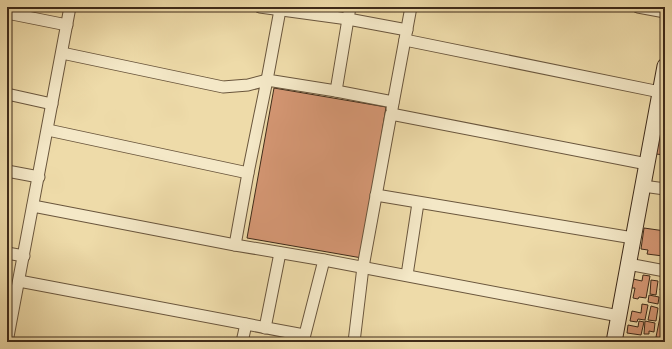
<svg xmlns="http://www.w3.org/2000/svg" width="672" height="349" font-family="Alegreya,serif">
<rect width="100%" height="100%" fill="#eedba9"/>
<filter id="stains"><feTurbulence type="fractalNoise" baseFrequency=".005" numOctaves="4"/><feColorMatrix values="0 0 0 0 .2 0 0 0 0 .09 0 0 0 0 .02 0 0 0 .5 -.17"/></filter>
<radialGradient id="worn" r=".72"><stop offset=".6" stop-color="#630" stop-opacity="0"/><stop offset="1" stop-color="#630" stop-opacity=".3"/></radialGradient>
<g fill="#d59774" stroke="#3e2a19">
<path d="M274,88L386,107L362,258L247,238Z"/>
<path d="M662,136H665V155L656,154L658,139Z"/>
<path d="M644,228L665,231L663,256L647,254L648,250L641,249Z"/>
<path d="M664,274H665V285L664,290H660Z"/>
<path d="M643,275L650,276L646,298L639,297L638,299L633,298L635,288H631L633,279L642,281Z"/>
<path d="M651,280L658,281L656,295L650,294Z"/>
<path d="M649,295L659,297L658,304L648,302Z"/>
<path d="M642,304L648,305L645,320L638,319L637,322L630,321L632,311L641,313Z"/>
<path d="M651,306L658,308L656,321L648,320Z"/>
<path d="M662,307H665V339L656,337Z"/>
<path d="M639,321L644,322L641,335L627,333L628,325L638,327Z"/>
<path d="M645,321L655,323L654,332L649,331V334H644Z"/>
</g>
<g fill="none" stroke-linecap="round" stroke-linejoin="round">
<defs>
<g id="street">
<path d="M260,7L348,19L407,30"/>
<path d="M638,7L665,12"/>
<path d="M280,10L267,80L336,91L393,102"/>
<path d="M7,13L67,25"/>
<path d="M405,40L660,92"/>
<path d="M62,53L223,87L248,85L267,80L248,173"/>
<path d="M336,91L350,7"/>
<path d="M7,94L52,104"/>
<path d="M392,109L411,7"/>
<path d="M48,130L248,173L235,245"/>
<path d="M7,171L39,177"/>
<path d="M643,186L665,189"/>
<path d="M376,195L633,238"/>
<path d="M33,206L235,245L324,260L619,316"/>
<path d="M7,253L24,256"/>
<path d="M628,264L665,271"/>
<path d="M407,275L418,203"/>
<path d="M19,281L304,335"/>
<path d="M265,328L280,253"/>
<path d="M7,342L70,7"/>
<path d="M242,342L246,324"/>
<path d="M303,342L324,260"/>
<path d="M354,342L363,267L391,114L647,164"/>
</g>
<path id="secondary" d="M614,342L665,66"/>
</defs>
<use href="#street" stroke="#6a563d" stroke-width="13"/>
<use href="#secondary" stroke="#3e2a19" stroke-width="17"/>
<use href="#street" stroke="#f4e8c7" stroke-width="11"/>
<use href="#secondary" stroke="#f4e8c7" stroke-width="15"/>
</g>
<rect width="672" height="349" fill="none" stroke="#eedba9" stroke-width="24"/>
<rect x="8" y="8" width="656" height="333" fill="none" stroke="#3e2a19" stroke-width="2"/>
<rect x="12" y="12" width="648" height="325" fill="none" stroke="#3e2a19"/>
<rect width="100%" height="100%" filter="url(#stains)"/>
<rect width="100%" height="100%" fill="url(#worn)"/>
</svg>
